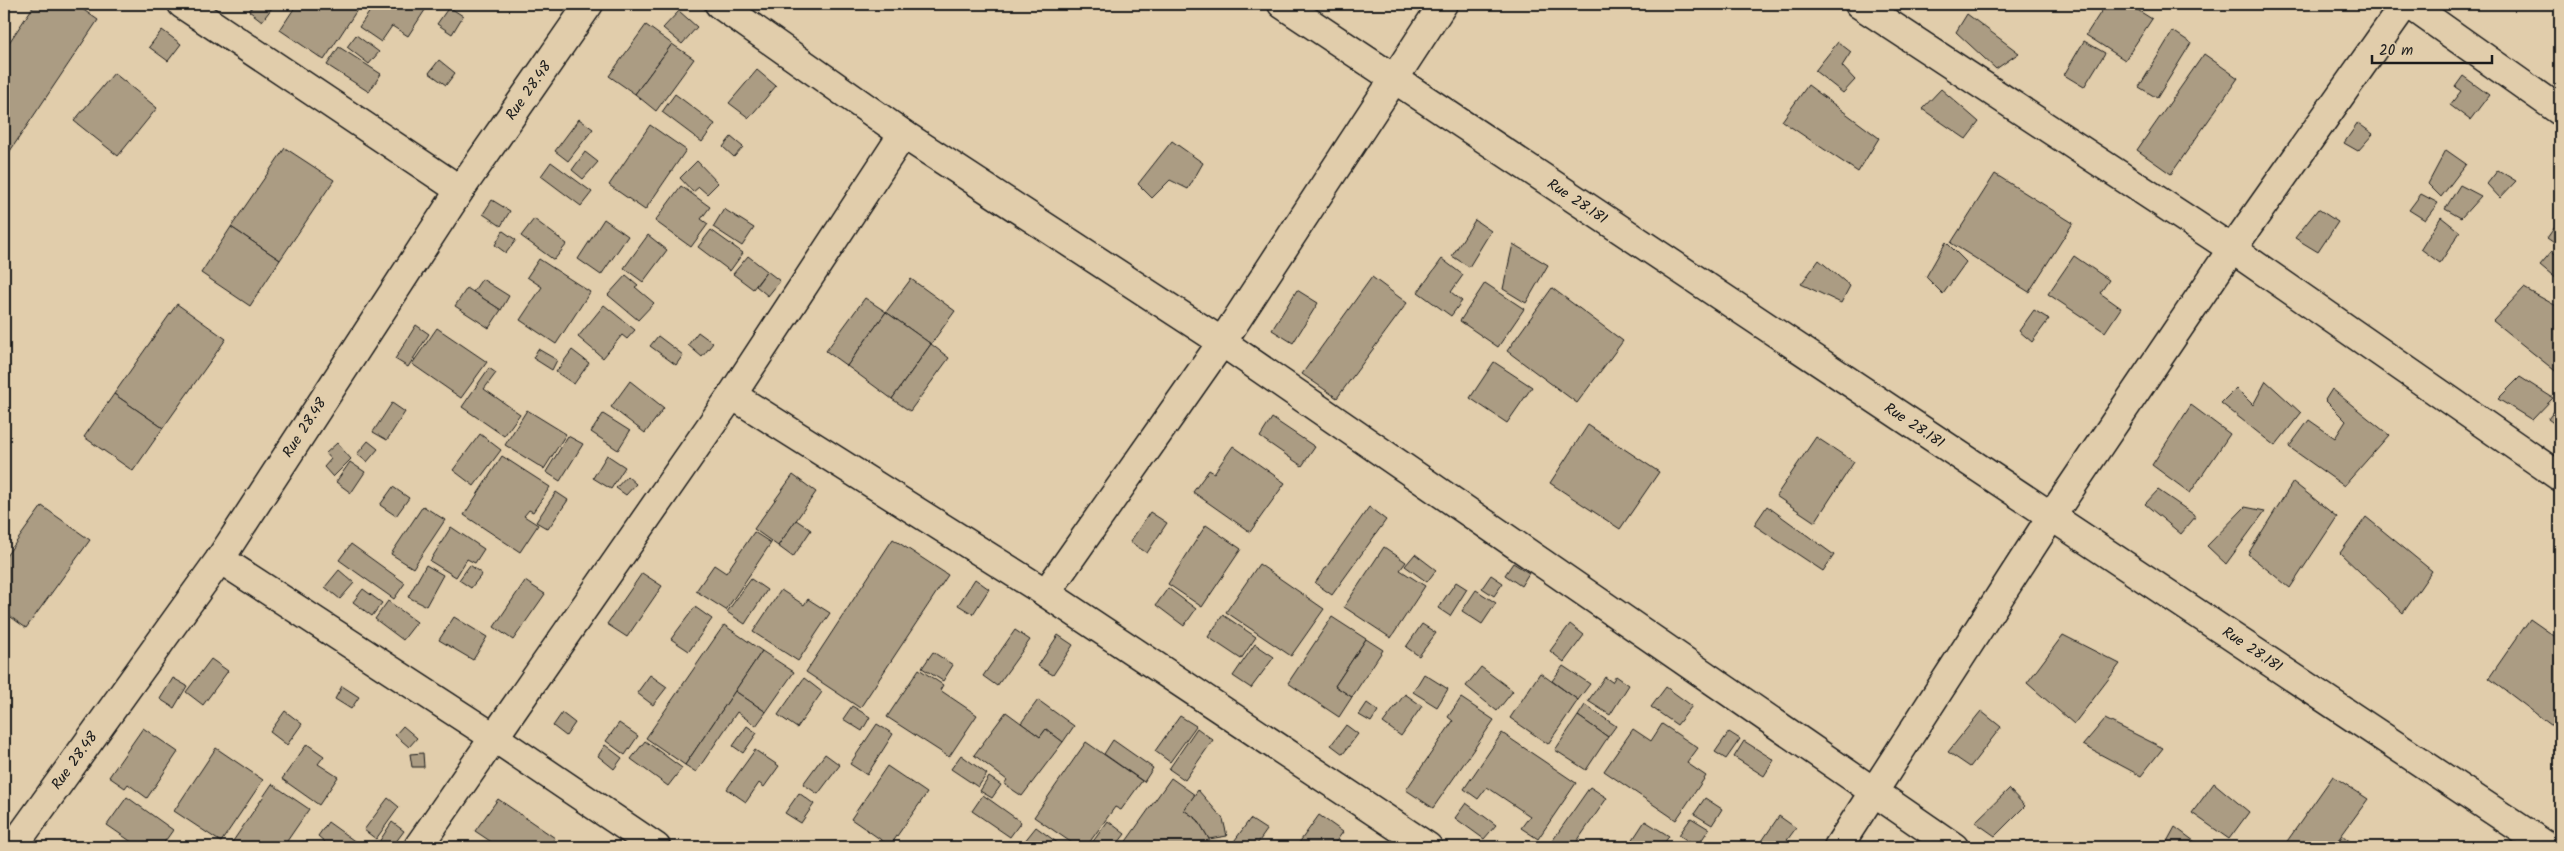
<svg xmlns="http://www.w3.org/2000/svg" width="2564" height="851" font-family="Kalam,sans-serif">
<rect width="100%" height="100%" fill="#e1cdab"/>
<filter id="ink" filterUnits="userSpaceOnUse"><feTurbulence type="fractalNoise" baseFrequency=".02" numOctaves="2"/><feDisplacementMap in="SourceGraphic" scale="10" xChannelSelector="R" yChannelSelector="G"/><feConvolveMatrix kernelMatrix="1 2 1 2 8 2 1 2 1" color-interpolation-filters="sRGB"/></filter>
<g filter="url(#ink)">
<g fill="#ab9c83" stroke="#1c1c1c">
<path d="M35,4H75L98,20L8,154L4,151V50Z"/>
<path d="M254,4H275L262,21L249,11Z"/>
<path d="M297,4H361L324,60L280,30Z"/>
<path d="M375,4H429L408,36L392,26L381,42L359,27Z"/>
<path d="M2106,4H2128L2152,19L2125,60L2086,35Z"/>
<path d="M449,7L463,16L452,34L437,24Z"/>
<path d="M679,11L697,27L682,44L663,28Z"/>
<path d="M1967,14L2019,53L1996,69L1956,32Z"/>
<path d="M646,25L672,44L635,94L609,76Z"/>
<path d="M162,30L181,44L168,61L149,47Z"/>
<path d="M2173,31L2191,43L2157,98L2139,87Z"/>
<path d="M356,35L379,52L369,64L347,47Z"/>
<path d="M2084,41L2105,53L2084,87L2064,75Z"/>
<path d="M1838,42L1851,52L1842,66L1855,80L1843,93L1815,71Z"/>
<path d="M672,44L694,59L656,111L635,94Z"/>
<path d="M339,47L381,74L369,92L327,65Z"/>
<path d="M2204,54L2238,78L2171,174L2137,150Z"/>
<path d="M439,60L455,73L446,85L429,73Z"/>
<path d="M757,70L776,86L749,118L729,103Z"/>
<path d="M114,73L157,108L118,156L74,121Z"/>
<path d="M2463,76L2489,95L2470,120L2450,105L2461,91L2455,87Z"/>
<path d="M1808,85L1879,138L1858,172L1782,121Z"/>
<path d="M1941,89L1979,122L1966,139L1922,109Z"/>
<path d="M675,94L715,124L702,142L662,112Z"/>
<path d="M579,119L593,129L568,161L555,151Z"/>
<path d="M2358,123L2373,134L2358,151L2344,143Z"/>
<path d="M650,125L686,150L645,210L609,185Z"/>
<path d="M731,137L743,147L734,157L723,147Z"/>
<path d="M1172,141L1203,163L1188,189L1170,180L1152,198L1138,184Z"/>
<path d="M285,148L334,180L280,260L231,227Z"/>
<path d="M2446,150L2466,164L2441,197L2428,184Z"/>
<path d="M585,152L598,162L583,179L572,170Z"/>
<path d="M697,161L718,183L707,194L699,187L693,192L680,178Z"/>
<path d="M551,162L592,192L581,206L541,176Z"/>
<path d="M2498,170L2516,181L2500,198L2487,184Z"/>
<path d="M1995,174L2073,223L2029,292L1951,243Z"/>
<path d="M2460,185L2481,196L2461,218L2445,209Z"/>
<path d="M681,186L710,207L701,219L708,224L691,247L655,221Z"/>
<path d="M2421,194L2438,203L2425,220L2409,210Z"/>
<path d="M492,200L510,211L501,226L483,214Z"/>
<path d="M724,209L754,228L742,246L713,227Z"/>
<path d="M2318,209L2338,222L2318,252L2295,238Z"/>
<path d="M2441,217L2460,232L2440,263L2421,249Z"/>
<path d="M534,219L567,244L554,260L521,236Z"/>
<path d="M604,219L628,236L601,275L578,259Z"/>
<path d="M1475,220L1491,231L1469,267L1452,256Z"/>
<path d="M2560,220V247L2547,238Z"/>
<path d="M231,227L280,260L250,306L201,273Z"/>
<path d="M711,230L743,253L730,271L698,247Z"/>
<path d="M503,231L516,240L506,253L495,245Z"/>
<path d="M648,235L667,250L643,282L624,268Z"/>
<path d="M1946,242L1966,262L1943,294L1926,277Z"/>
<path d="M1513,244L1548,265L1526,303L1503,289Z"/>
<path d="M2552,251L2560,258V278L2558,280L2540,265Z"/>
<path d="M748,256L767,271L753,289L733,274Z"/>
<path d="M2074,256L2109,280L2100,293L2121,308L2105,332L2048,294Z"/>
<path d="M539,259L590,292L556,344L520,320L542,287L527,277Z"/>
<path d="M1442,259L1463,275L1451,292L1462,301L1451,316L1418,292Z"/>
<path d="M1819,260L1850,286L1841,303L1801,284Z"/>
<path d="M767,271L780,281L768,296L756,286Z"/>
<path d="M626,275L638,285L635,287L654,303L638,320L608,295Z"/>
<path d="M1372,277L1407,303L1337,398L1302,374Z"/>
<path d="M482,279L509,296L501,310L473,292Z"/>
<path d="M911,279L955,311L931,344L886,312Z"/>
<path d="M1485,283L1524,309L1498,347L1460,321Z"/>
<path d="M467,288L501,310L489,328L455,306Z"/>
<path d="M1552,288L1623,341L1577,403L1507,351Z"/>
<path d="M2524,288L2560,308L2559,374L2493,321Z"/>
<path d="M1297,290L1318,303L1293,343L1272,330Z"/>
<path d="M865,298L886,312L847,366L826,351Z"/>
<path d="M177,304L226,339L163,428L114,394Z"/>
<path d="M604,305L635,330L627,339L622,335L603,358L578,337Z"/>
<path d="M2034,310L2049,319L2032,342L2019,331Z"/>
<path d="M886,312L931,344L892,399L847,366Z"/>
<path d="M416,325L429,334L408,367L395,359Z"/>
<path d="M437,328L487,362L461,398L412,364Z"/>
<path d="M698,332L713,343L702,357L688,345Z"/>
<path d="M658,336L683,355L676,365L650,346Z"/>
<path d="M931,344L949,358L910,411L892,399Z"/>
<path d="M538,349L557,360L552,370L533,358Z"/>
<path d="M572,350L589,363L574,384L556,372Z"/>
<path d="M1494,362L1532,387L1507,423L1470,398Z"/>
<path d="M489,368L496,373L484,389L520,414L504,436L462,407Z"/>
<path d="M2520,377L2553,398L2532,420L2498,399Z"/>
<path d="M630,381L664,408L645,433L611,407Z"/>
<path d="M2266,381L2301,413L2275,446L2221,403L2236,388L2253,405Z"/>
<path d="M2332,389L2389,435L2344,486L2289,447L2309,420L2335,438L2346,421L2325,400Z"/>
<path d="M114,394L163,428L133,471L84,437Z"/>
<path d="M392,403L405,412L387,440L373,432Z"/>
<path d="M2560,403V428L2548,419Z"/>
<path d="M2191,405L2230,434L2190,493L2152,465Z"/>
<path d="M527,410L566,434L544,469L505,445Z"/>
<path d="M603,414L630,431L618,450L591,432Z"/>
<path d="M1272,418L1315,447L1302,466L1260,437Z"/>
<path d="M1588,425L1659,472L1620,529L1550,483Z"/>
<path d="M480,434L501,450L474,486L453,470Z"/>
<path d="M568,436L583,444L560,481L546,472Z"/>
<path d="M1816,437L1854,462L1815,522L1776,496Z"/>
<path d="M368,441L378,449L367,462L357,454Z"/>
<path d="M337,443L351,459L333,477L324,467L331,459L326,453Z"/>
<path d="M1233,446L1285,483L1250,532L1193,492L1209,470L1214,473Z"/>
<path d="M607,455L625,467L611,489L593,478Z"/>
<path d="M502,456L550,487L533,512L529,510L524,516L538,525L520,552L464,515Z"/>
<path d="M350,462L365,472L351,493L336,482Z"/>
<path d="M793,475L816,492L778,546L754,529Z"/>
<path d="M627,476L636,484L626,495L616,488Z"/>
<path d="M2293,482L2337,517L2290,588L2248,554Z"/>
<path d="M393,487L409,498L396,516L380,505Z"/>
<path d="M2158,490L2196,516L2181,534L2145,504Z"/>
<path d="M556,492L568,500L548,529L536,522Z"/>
<path d="M42,506L90,540L26,628L4,612V559Z"/>
<path d="M423,506L445,520L413,568L391,554Z"/>
<path d="M1767,506L1834,555L1823,571L1754,525Z"/>
<path d="M1369,507L1386,520L1332,595L1315,583Z"/>
<path d="M2245,507L2265,511L2226,564L2207,546Z"/>
<path d="M1150,512L1167,523L1147,553L1130,542Z"/>
<path d="M2366,517L2432,571L2403,613L2340,553Z"/>
<path d="M796,520L811,530L793,557L778,546Z"/>
<path d="M1206,525L1241,549L1202,607L1168,584Z"/>
<path d="M451,527L484,549L475,563L467,559L456,577L430,561Z"/>
<path d="M754,532L771,543L726,610L696,591L714,565L726,573Z"/>
<path d="M893,539L948,575L860,708L806,672Z"/>
<path d="M351,544L405,583L394,599L339,560Z"/>
<path d="M1384,547L1406,562L1400,570L1425,586L1391,638L1344,607Z"/>
<path d="M1415,554L1436,570L1427,582L1405,566Z"/>
<path d="M1513,563L1529,573L1521,586L1505,575Z"/>
<path d="M1259,564L1324,609L1291,656L1226,612Z"/>
<path d="M426,565L443,575L426,606L408,597Z"/>
<path d="M470,565L482,574L471,588L459,580Z"/>
<path d="M339,570L354,583L340,599L325,587Z"/>
<path d="M642,573L662,586L627,637L607,624Z"/>
<path d="M1491,575L1503,583L1494,596L1482,588Z"/>
<path d="M751,579L767,590L745,624L727,612Z"/>
<path d="M975,579L989,589L973,614L958,605Z"/>
<path d="M525,581L545,594L513,640L494,627Z"/>
<path d="M1456,582L1467,589L1450,616L1438,608Z"/>
<path d="M1168,588L1196,609L1184,626L1156,605Z"/>
<path d="M363,589L382,603L372,616L353,602Z"/>
<path d="M781,590L804,605L808,599L830,613L798,661L753,632Z"/>
<path d="M1476,590L1496,603L1482,624L1462,611Z"/>
<path d="M388,601L417,622L403,640L375,619Z"/>
<path d="M695,607L712,619L689,651L671,639Z"/>
<path d="M1223,615L1256,637L1241,659L1208,637Z"/>
<path d="M454,617L487,637L473,660L439,640Z"/>
<path d="M1332,617L1366,639L1335,686L1352,697L1339,717L1288,683Z"/>
<path d="M2530,619L2560,640V732L2489,678Z"/>
<path d="M1422,624L1436,633L1419,656L1406,647Z"/>
<path d="M1570,624L1584,635L1564,662L1550,651Z"/>
<path d="M724,625L762,651L685,765L646,738Z"/>
<path d="M1015,630L1030,640L997,686L983,676Z"/>
<path d="M1058,635L1073,645L1053,675L1038,666Z"/>
<path d="M2063,635L2120,664L2074,724L2027,683Z"/>
<path d="M1366,639L1383,650L1352,697L1335,686Z"/>
<path d="M1255,644L1274,657L1251,688L1233,676Z"/>
<path d="M762,651L794,672L766,712L735,691Z"/>
<path d="M933,652L953,665L943,681L922,668Z"/>
<path d="M211,659L228,671L203,705L186,692Z"/>
<path d="M1563,666L1590,684L1578,700L1552,681Z"/>
<path d="M1481,667L1513,691L1497,711L1466,686Z"/>
<path d="M919,669L943,685L940,690L977,715L949,757L887,717Z"/>
<path d="M1540,673L1578,700L1548,744L1510,718Z"/>
<path d="M1424,674L1448,689L1437,707L1413,692Z"/>
<path d="M650,675L667,687L653,705L637,693Z"/>
<path d="M1616,676L1629,685L1610,715L1588,701L1605,677L1612,682Z"/>
<path d="M173,678L187,686L174,708L160,699Z"/>
<path d="M804,678L822,692L797,728L778,715Z"/>
<path d="M342,686L359,697L351,709L335,699Z"/>
<path d="M1666,687L1692,706L1677,725L1651,707Z"/>
<path d="M735,691L766,712L756,726L737,712L696,772L685,765Z"/>
<path d="M1405,694L1422,706L1401,736L1383,723Z"/>
<path d="M1461,698L1494,720L1433,808L1406,790L1453,721L1448,717Z"/>
<path d="M1038,700L1074,726L1063,742L1046,729L1040,737L1021,723Z"/>
<path d="M1367,703L1378,711L1371,722L1359,715Z"/>
<path d="M1585,705L1616,726L1608,737L1578,716Z"/>
<path d="M852,706L870,717L862,731L843,719Z"/>
<path d="M285,711L302,724L287,745L270,732Z"/>
<path d="M1981,711L2001,727L1970,767L1948,752Z"/>
<path d="M1006,712L1040,737L1046,729L1063,742L1022,796L1004,784L1007,780L974,755Z"/>
<path d="M562,713L575,723L566,736L553,726Z"/>
<path d="M1180,716L1196,726L1170,762L1155,751Z"/>
<path d="M1578,716L1608,737L1586,770L1555,750Z"/>
<path d="M2105,719L2163,748L2141,776L2083,745Z"/>
<path d="M619,723L638,736L625,755L606,741Z"/>
<path d="M877,724L893,734L867,775L850,764Z"/>
<path d="M1662,724L1698,748L1687,763L1706,776L1676,820L1604,771L1633,729L1651,741Z"/>
<path d="M1346,725L1358,734L1343,754L1331,745Z"/>
<path d="M403,726L417,738L409,747L395,735Z"/>
<path d="M747,726L757,733L743,753L733,746Z"/>
<path d="M143,728L178,752L147,798L128,784L125,788L109,777Z"/>
<path d="M1197,728L1213,740L1185,780L1169,769Z"/>
<path d="M1729,732L1740,739L1726,759L1715,752Z"/>
<path d="M1502,733L1576,783L1538,839L1521,828L1530,816L1487,787L1478,799L1464,789Z"/>
<path d="M1113,740L1153,768L1144,782L1104,754Z"/>
<path d="M645,741L682,768L668,786L631,759Z"/>
<path d="M1744,741L1774,760L1764,776L1734,757Z"/>
<path d="M1086,742L1142,781L1121,810L1115,807L1086,847H1078L1034,817Z"/>
<path d="M307,744L324,756L318,764L338,777L319,805L282,779Z"/>
<path d="M605,745L622,758L614,769L598,756Z"/>
<path d="M216,748L263,780L221,842L174,811Z"/>
<path d="M755,750L779,766L764,787L759,783L746,802L727,789Z"/>
<path d="M423,753L424,767H412L410,754Z"/>
<path d="M825,754L840,765L818,794L803,784Z"/>
<path d="M961,755L987,774L978,787L951,769Z"/>
<path d="M887,766L927,793L890,846L851,819Z"/>
<path d="M2333,776L2368,799L2333,847H2283Z"/>
<path d="M989,777L1001,785L992,798L980,791Z"/>
<path d="M1171,778L1195,795L1184,810L1198,820L1209,839V847H1122Z"/>
<path d="M2214,783L2249,812L2229,839L2192,813Z"/>
<path d="M272,784L309,809L283,847H229Z"/>
<path d="M1590,787L1607,798L1573,847H1548Z"/>
<path d="M2009,789L2025,806L1995,836L1975,822Z"/>
<path d="M1198,790L1223,819L1227,836L1209,839L1198,820L1184,810Z"/>
<path d="M799,793L814,804L801,823L785,813Z"/>
<path d="M983,795L1021,822L1010,837L972,811Z"/>
<path d="M127,797L173,830L161,847H139L107,825Z"/>
<path d="M388,798L399,807L376,839L364,830Z"/>
<path d="M1705,798L1722,809L1712,825L1694,814Z"/>
<path d="M498,799L555,838L549,847H499L475,831Z"/>
<path d="M1466,803L1496,825L1484,839L1455,818Z"/>
<path d="M1319,815L1343,832L1332,847H1296Z"/>
<path d="M1779,816L1796,828L1782,847H1758Z"/>
<path d="M1691,818L1709,829L1697,847L1679,835Z"/>
<path d="M1250,819L1267,830L1255,847H1230Z"/>
<path d="M1108,821L1125,834L1115,847H1089Z"/>
<path d="M1645,821L1669,836L1662,847H1628Z"/>
<path d="M328,822L360,845L358,847H321L325,842L318,836Z"/>
<path d="M392,822L404,831L392,847H388L379,842Z"/>
<path d="M1036,827L1059,844L1057,847H1020Z"/>
<path d="M2175,827L2202,847H2164Z"/>
<path d="M2342,835L2357,847H2337Z"/>
<path d="M63,841L72,847H59Z"/>
</g>
<g fill="none" stroke-linecap="round" stroke-linejoin="round">
<defs>
<g id="street">
<path d="M182,4L460,190"/>
<path d="M719,4L903,134L1222,342L1954,847"/>
<path d="M1282,4L2548,847"/>
<path d="M1859,4L2232,249L2560,477"/>
<path d="M2409,4L2560,111"/>
<path d="M732,395L1046,593L1428,847"/>
<path d="M220,559L495,738L656,847"/>
<path d="M1046,593L1222,342L1443,4"/>
<path d="M13,847L220,559L460,190L589,4"/>
<path d="M418,847L732,395L903,134"/>
<path d="M1838,847L2051,517L2232,249L2405,4"/>
</g>
</defs>
<use href="#street" stroke="#1c1c1c" stroke-width="31"/>
<use href="#street" stroke="#e1cdab" stroke-width="28"/>
</g>
</g>
<g text-anchor="middle" dominant-baseline="central" stroke-width="5" stroke-linejoin="round" paint-order="stroke">
<g font-size="15" fill="#1c1c1c" stroke="#e1cdab">
<text transform="translate(529 91) rotate(-55)">Rue 28.48</text>
<text transform="translate(1577 202) rotate(34)">Rue 28.181</text>
<text transform="translate(1914 426) rotate(34)">Rue 28.181</text>
<text transform="translate(305 428) rotate(-57)">Rue 28.48</text>
<text transform="translate(2252 650) rotate(34)">Rue 28.181</text>
<text transform="translate(75 761) rotate(-54)">Rue 28.48</text>
</g>
</g>
<rect width="2564" height="851" fill="none" stroke="#e1cdab" stroke-width="20"/>
<rect x="10" y="10" width="2544" height="831" fill="none" stroke="#1c1c1c" stroke-width="2" filter="url(#ink)"/>
<path d="M2372 55v8h120v-8" fill="none" stroke="#1c1c1c" stroke-width="2.5"/>
<text x="2379" y="55" font-size="15" fill="#1c1c1c" stroke="#e1cdab" stroke-width="4" paint-order="stroke">20 m</text>
</svg>
